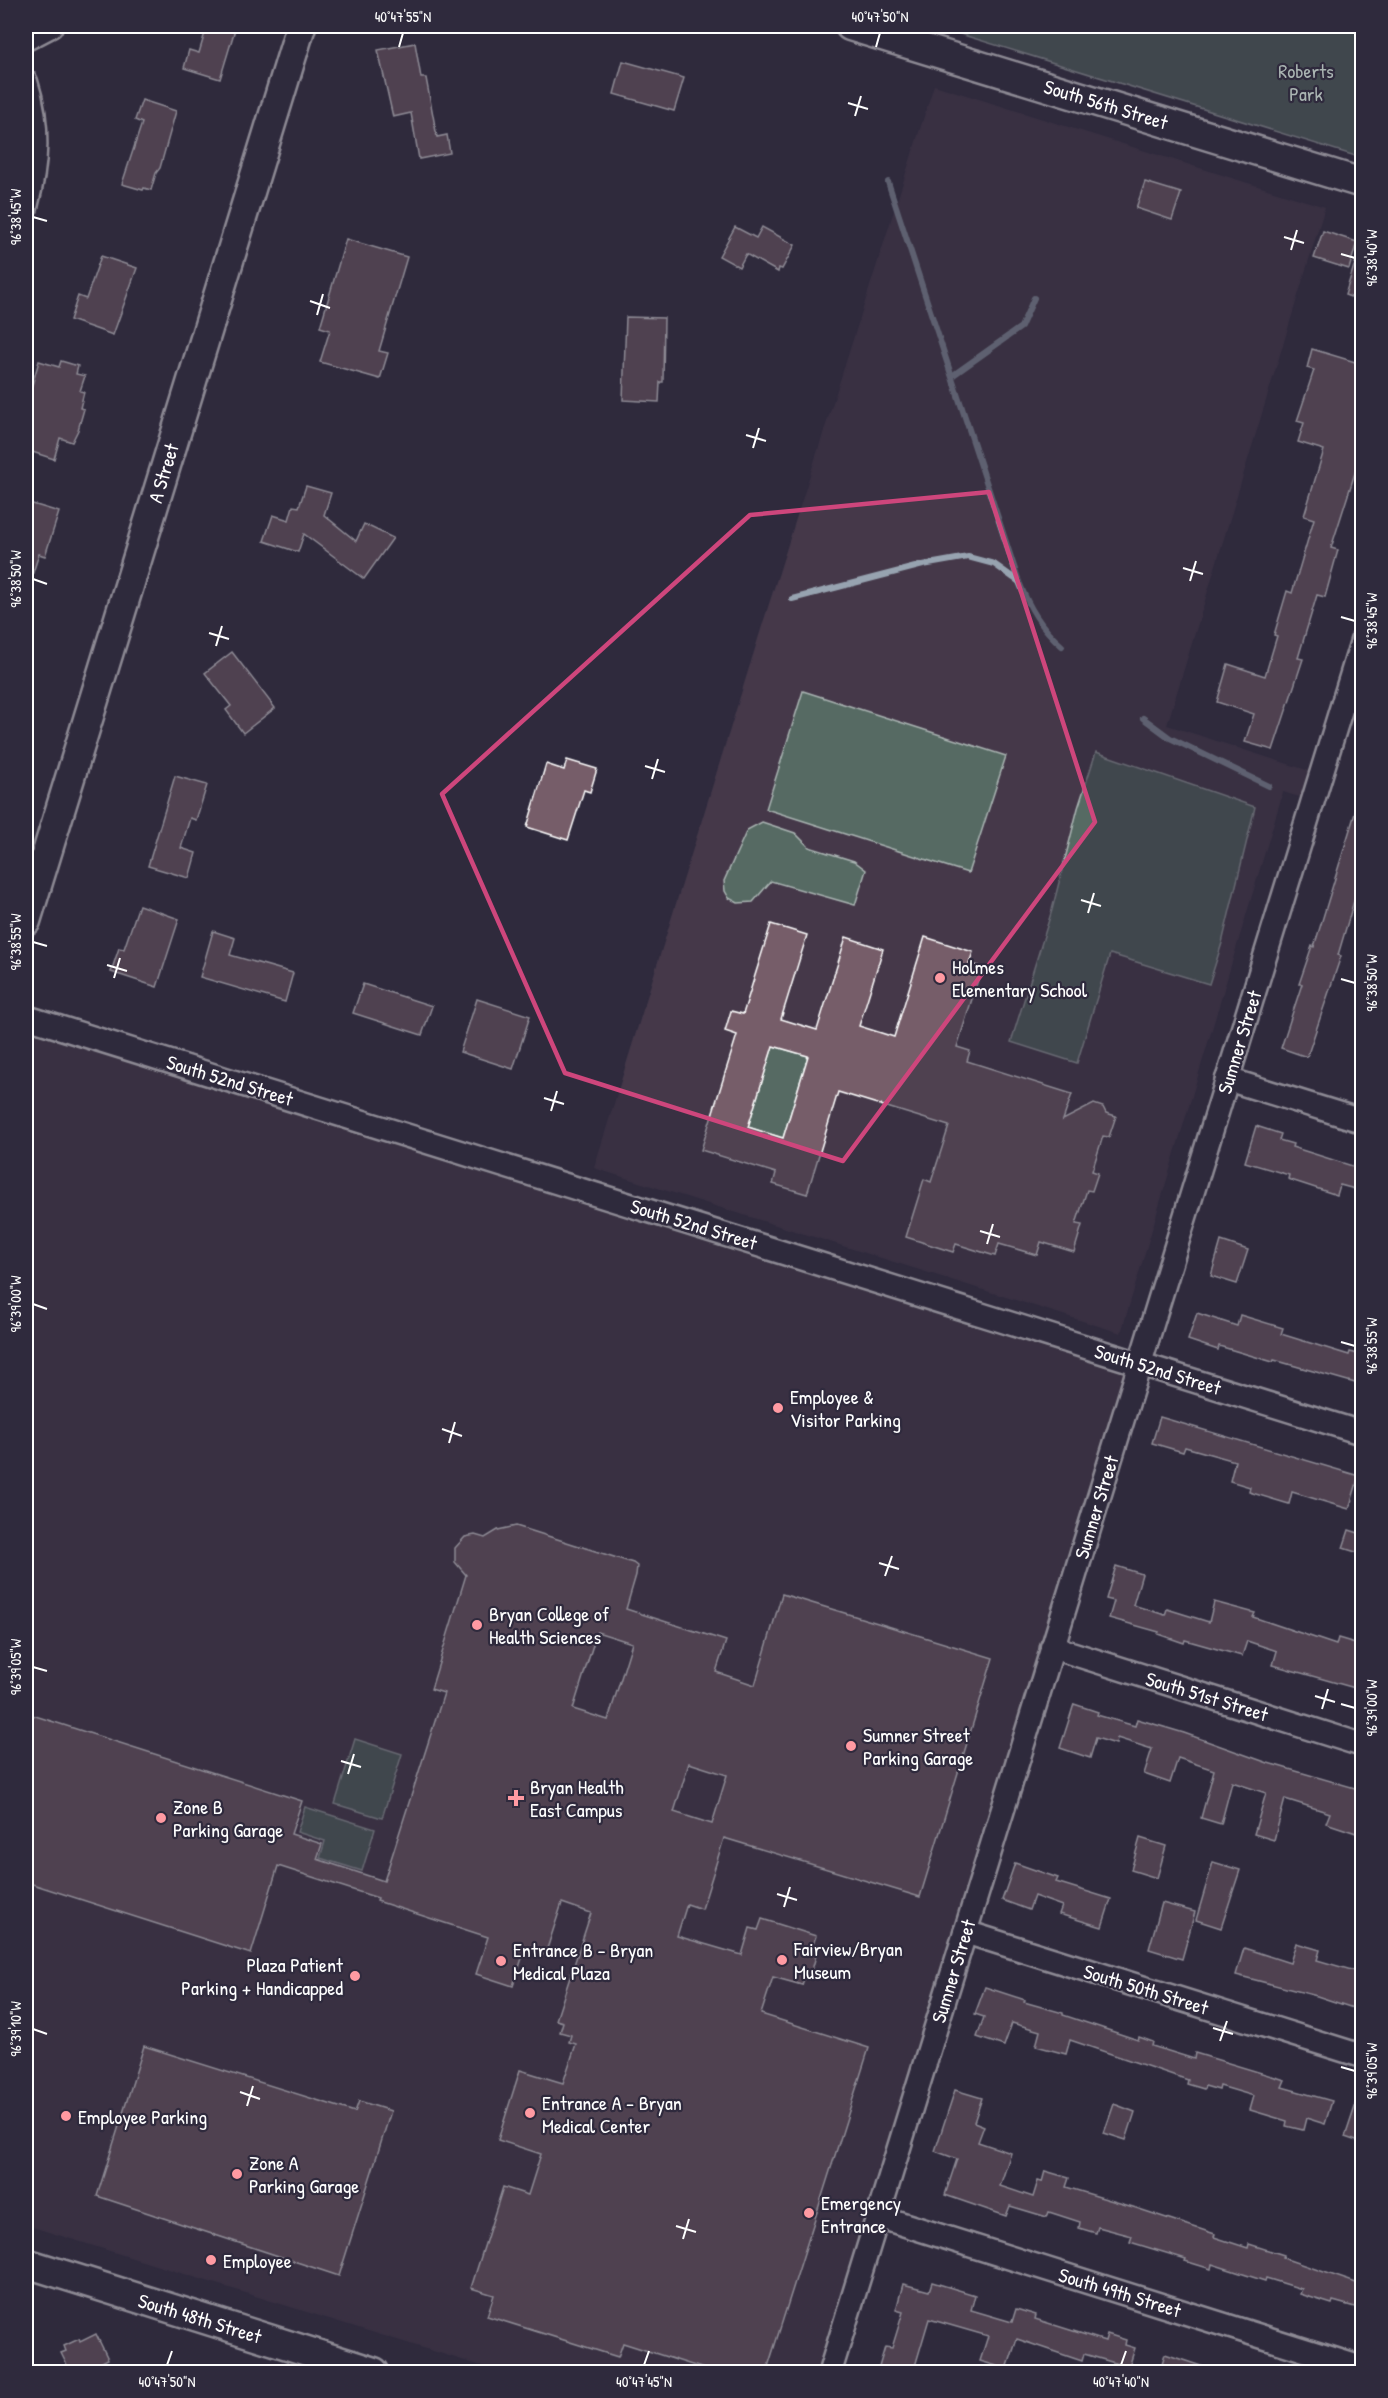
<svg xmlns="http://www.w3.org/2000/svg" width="1388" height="2398" font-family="'Patrick Hand',sans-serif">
<rect width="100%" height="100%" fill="#2f2a3d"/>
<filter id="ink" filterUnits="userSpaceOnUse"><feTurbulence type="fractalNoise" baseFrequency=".0167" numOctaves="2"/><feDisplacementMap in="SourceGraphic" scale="12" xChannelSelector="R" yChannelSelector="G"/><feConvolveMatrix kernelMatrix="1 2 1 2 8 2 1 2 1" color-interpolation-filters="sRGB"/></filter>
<g filter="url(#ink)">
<g fill="#44394a">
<path d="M934,85L1325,207L1167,725L1322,775L1313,801L1283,792L1121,1333L594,1168L762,626Z"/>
<path d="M26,1017L1140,1363L830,2372H501L26,2225Z"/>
</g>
<g fill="#566a64" stroke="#aab4b2" stroke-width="1.5">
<path d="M934,26H1362V158Z"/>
<path d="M803,691L1006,756L968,873L766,809Z"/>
<path d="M1096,752L1255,807L1222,943L1209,984L1110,954L1077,1063L1011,1042L1052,910L1078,808Z"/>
<path d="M762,822L795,833L809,847L854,861L866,870L855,905L771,881L753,902L738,903L729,898L725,891L724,881L747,830Z"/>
<path d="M773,1046L808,1056L783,1138L748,1127Z"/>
<path d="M355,1739L402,1754L382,1818L335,1804Z"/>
<path d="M305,1807L375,1829L362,1871L320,1858L325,1841L297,1832Z"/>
</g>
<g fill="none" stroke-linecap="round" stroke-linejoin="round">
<g stroke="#97a3b0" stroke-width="6">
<path d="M888,182L1019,582C1029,607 1041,628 1062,646"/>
<path d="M952,376L1021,327L1034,298"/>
<path d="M792,599L923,565L968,557L994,564L1018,581"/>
<path d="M1143,718L1170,738L1269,786"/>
</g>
</g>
<g fill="#765d69" stroke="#fff" stroke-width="1.5" fill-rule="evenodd">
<path d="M207,26H236L220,79L184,68L189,50L199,53Z"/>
<path d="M415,43L421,78H426L437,137L447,135L450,153L419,159L411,113L393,117L378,50Z"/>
<path d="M623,61L684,78L674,111L614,94Z"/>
<path d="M142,100L176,111L160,168L156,173L151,190L144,188L143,190L122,184L142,123L135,120Z"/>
<path d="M1145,182L1181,193L1172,220L1136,208Z"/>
<path d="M735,227L756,238L762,227L795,245L782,269L779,268L778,272L746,254L739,267L719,256Z"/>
<path d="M1323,231L1357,242L1349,269L1314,258Z"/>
<path d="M346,239L407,257L379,351L388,353L380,379L320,362L330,330L320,327Z"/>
<path d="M1359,250L1362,251V301L1345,295Z"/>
<path d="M101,256L137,268L113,335L70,320L78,296L86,299Z"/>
<path d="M626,317L664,318L663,382H660L659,402L623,400Z"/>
<path d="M1312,349L1362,364V451L1331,548L1338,550L1325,597L1317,595L1298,658L1303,659L1273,750L1245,742L1254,714L1217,702L1228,664L1265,676L1277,636L1274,635L1287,591L1292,593L1314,519L1304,516L1324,450L1298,442L1304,423L1297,421L1314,370L1307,368Z"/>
<path d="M39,361L59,367L61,361L78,366L76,374L85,376L80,391L84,392L80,408L84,409L78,430L72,442L60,438L54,459L26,450V406Z"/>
<path d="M306,486L331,493L324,515L356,541L364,524L393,538L364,579L304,534L298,552L264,541L273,515L289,520L293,506L299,507Z"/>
<path d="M26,502L59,512L45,556L39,554L29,585L26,584Z"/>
<path d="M232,652L275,708L243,733L226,710L231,706L205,673Z"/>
<path d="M567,760L597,769L590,792L584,790L568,840L527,827L546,764L564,770Z"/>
<path d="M175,776L207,785L196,820L190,818L181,848L196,853L189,878L148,866Z"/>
<path d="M1359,800L1362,801V874L1338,955L1341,956L1307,1057L1281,1048L1302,984H1299L1312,946L1314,947Z"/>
<path d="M139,905L179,919L157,987L111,972L119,948L124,949Z"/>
<path d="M771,924L807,935L781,1019L817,1030L846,937L883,949L859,1026L894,1037L925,937L973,952L969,964L982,967L957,1047L970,1051L967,1061L1072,1094L1063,1120L1094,1104L1103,1107L1106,1113L1116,1116L1109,1137L1103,1136L1092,1171L1098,1173L1092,1191L1087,1190L1076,1224L1082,1225L1074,1252L1041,1242L1037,1255L999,1244L995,1256L956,1244L953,1252L906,1237L924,1179L931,1182L949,1126L838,1092L807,1194L773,1184L776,1173L701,1150L737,1035L725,1031L731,1011L743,1014ZM773,1046L808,1056L783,1138L748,1127Z"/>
<path d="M213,931L235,938L230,955L293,973L285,1002L200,977Z"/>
<path d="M363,984L432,1006L422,1035L353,1013Z"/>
<path d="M477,999L530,1016L513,1069L460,1052Z"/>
<path d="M1256,1126L1281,1134L1279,1140L1293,1144L1292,1147L1362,1169V1191L1340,1185L1337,1195L1288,1179L1289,1175L1245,1162Z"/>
<path d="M1221,1241L1248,1250L1237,1284L1211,1276Z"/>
<path d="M1197,1313L1237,1326L1240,1315L1283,1328L1281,1334L1349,1355L1350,1352L1362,1355V1385L1274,1360L1273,1362L1219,1346L1218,1350L1188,1340Z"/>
<path d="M1160,1417L1359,1476L1349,1509L1292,1492L1289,1504L1249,1492L1250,1487L1230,1481L1235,1461L1185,1447L1183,1452L1152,1443Z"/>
<path d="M516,1526L633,1563L637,1566L636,1575L626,1609L726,1641L716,1672L755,1685L782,1594L993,1658L920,1897L724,1838L702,1909L687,1904L677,1936L742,1955L750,1928L758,1930L762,1919L816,1936L811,1950L817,1952L811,1974L806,1972L802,1985L773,1977L761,2014L869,2048L766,2373H717L623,2343L618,2357L487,2316L494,2295L471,2288L503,2187L528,2195L541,2154L498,2140L520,2070L563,2083L576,2044L569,2042L571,2035L560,2032L563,2022L556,2020L591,1913L562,1903L545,1955L525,1949L513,1986L476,1974L488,1937L377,1901L378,1898L278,1866L251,1954L26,1882V1713L302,1801L291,1834L322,1844L317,1859L384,1881L444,1693L431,1689L466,1575L455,1562V1548L465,1537L475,1535L485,1538L498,1530ZM597,1632L632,1643L608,1720L573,1709ZM689,1763L727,1775L712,1824L674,1812Z"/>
<path d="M1349,1530L1362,1534V1554L1343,1548Z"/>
<path d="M1116,1566L1142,1574L1133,1605L1165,1615L1167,1609L1209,1622L1214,1602L1255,1613L1253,1617L1336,1645L1338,1638L1362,1645V1690L1273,1665L1277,1651L1247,1641L1242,1656L1185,1640L1184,1643L1158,1634L1159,1632L1109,1618L1114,1601L1106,1599Z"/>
<path d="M1074,1704L1098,1712L1097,1715L1135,1726L1137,1719L1184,1733L1268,1763L1362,1790V1823L1359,1834L1326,1823L1330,1813L1285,1799L1274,1840L1254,1834L1266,1793L1232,1782L1221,1824L1201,1818L1214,1770L1178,1758L1170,1783L1144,1774L1152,1749L1117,1738L1116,1744L1096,1738L1090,1758L1060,1748Z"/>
<path d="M1140,1838L1166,1846L1157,1878L1131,1870Z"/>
<path d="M1213,1862L1240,1870L1221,1928L1196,1920Z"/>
<path d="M1015,1863L1058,1878L1056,1882L1111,1899L1102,1927L1059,1914L1062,1906L1034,1896L1029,1910L1002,1900Z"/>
<path d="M1162,1903L1195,1912L1182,1959L1149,1949Z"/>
<path d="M1296,1943L1320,1950L1317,1960L1362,1973V2011L1317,1996L1236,1975L1244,1948L1290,1963Z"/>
<path d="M985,1987L1025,2000L1024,2002L1063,2013V2015L1138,2040L1139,2037L1153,2042L1152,2046L1194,2059L1195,2053L1285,2080L1282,2087L1332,2101L1325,2124L1306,2118L1303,2130L1286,2126L1287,2121L1250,2110L1254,2096L1220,2086L1219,2090L1205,2086L1204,2089L1187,2084L1188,2080L1070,2040L1066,2054L1036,2046L1040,2031L1012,2023L1004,2046L977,2037L984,2017L975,2014Z"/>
<path d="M144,2046L355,2112L359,2101L391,2111L339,2276L97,2196Z"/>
<path d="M955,2090L982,2098L974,2122L984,2126L978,2142L1011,2153L1000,2186L1033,2197L1038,2181L1042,2182L1045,2171L1069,2178L1066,2187L1133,2207L1215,2234L1214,2237L1248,2248L1249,2244L1284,2255L1283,2258L1362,2285V2309L1333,2301L1332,2304L1300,2294L1302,2289L1266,2278L1265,2281L1212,2264L1211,2269L1185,2261L1186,2259L1130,2242L1132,2236L1098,2227L1096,2233L1079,2228L1080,2222L1049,2212L1047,2217L1010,2206L1006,2216L945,2195L957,2159L935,2151Z"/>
<path d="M1360,2092L1362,2093V2143L1345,2137Z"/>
<path d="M1114,2104L1135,2112L1126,2140L1104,2133Z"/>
<path d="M932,2282L975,2295L971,2310L1012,2322L1016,2309L1036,2315L1035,2319L1105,2341L1107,2334L1126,2340L1125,2345L1135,2348L1129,2367L1084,2354L1082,2361L1017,2339L1007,2369L980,2361L988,2336L929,2319L913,2373H898L879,2367L885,2347L892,2348L903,2312L896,2310L903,2284L929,2291Z"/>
<path d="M96,2334L108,2359L81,2373H71L61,2353L66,2351L64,2346L79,2339L80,2342Z"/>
<path d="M1165,2354L1213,2370L1212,2373H1159Z"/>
</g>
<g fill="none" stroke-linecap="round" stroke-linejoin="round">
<defs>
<g id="minor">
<path d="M26,39L51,26"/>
<path d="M26,82C40,125 37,165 26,207"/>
<path d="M26,1017L1362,1433"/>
<path d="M1227,1079L1362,1121"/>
<path d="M1052,1647L1362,1745"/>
<path d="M965,1932L1362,2056"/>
<path d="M877,2216L1362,2368"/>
<path d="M830,2372L1362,641"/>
</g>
<g id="major">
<path d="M850,26L1362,183"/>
<path d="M26,921L301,26"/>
<path d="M26,2263L374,2372"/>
</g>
</defs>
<use href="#minor" stroke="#fff" stroke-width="27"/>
<use href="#major" stroke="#fff" stroke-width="33"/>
<use href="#minor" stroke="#2f2a3d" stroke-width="22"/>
<use href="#major" stroke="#2f2a3d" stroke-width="28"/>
</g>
</g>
<path d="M0 0H1388V2398H0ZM989,492L1095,822L843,1161L565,1073L442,794L750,515Z" fill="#2f2a3d" fill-opacity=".55" fill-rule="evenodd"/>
<path fill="none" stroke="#ce467c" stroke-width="4.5" stroke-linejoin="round" d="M989,492L1095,822L843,1161L565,1073L442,794L750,515Z"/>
<path fill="none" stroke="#fff" stroke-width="2" d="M399,47L403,33M876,47L880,33M848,103L868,109M855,116L861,96M33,217L47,221M1284,237L1304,243M1291,250L1297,230M1341,254L1355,258M310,301L330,308M317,315L323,294M746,435L766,441M753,448L759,428M1183,568L1203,574M33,579L47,584M1190,581L1196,561M1341,617L1355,621M209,633L229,639M216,646L222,626M645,766L665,772M652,779L658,759M1081,900L1101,906M1088,913L1094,893M33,942L47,946M107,965L127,971M114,978L120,958M1341,979L1355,983M544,1098L564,1104M551,1111L557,1091M980,1231L1000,1237M987,1244L993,1224M33,1304L47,1309M1341,1342L1355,1346M442,1429L462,1436M449,1443L455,1422M879,1563L899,1569M885,1576L892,1556M33,1667L47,1671M1315,1696L1335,1702M1341,1704L1355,1708M1322,1709L1328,1689M341,1761L361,1767M348,1774L354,1754M777,1894L797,1900M784,1907L790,1887M1213,2028L1233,2034M33,2029L47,2034M1220,2041L1227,2021M1341,2067L1355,2071M240,2092L260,2099M247,2106L253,2086M676,2226L696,2232M683,2239L689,2219M167,2365L172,2351M644,2365L649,2351M1121,2365L1126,2351"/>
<g fill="#ff9aa2" stroke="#2f2a3d" stroke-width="2">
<circle cx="940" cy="978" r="6"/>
<circle cx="778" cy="1408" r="6"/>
<circle cx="477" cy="1625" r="6"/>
<circle cx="851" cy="1746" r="6"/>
<path d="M513 1789h6v6h6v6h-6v6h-6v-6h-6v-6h6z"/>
<circle cx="161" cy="1818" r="6"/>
<circle cx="782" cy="1960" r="6"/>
<circle cx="501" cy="1961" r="6"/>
<circle cx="355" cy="1976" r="6"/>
<circle cx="530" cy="2113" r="6"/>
<circle cx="66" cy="2116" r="6"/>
<circle cx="237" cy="2174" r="6"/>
<circle cx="809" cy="2213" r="6"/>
<circle cx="211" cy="2260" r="6"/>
</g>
<g text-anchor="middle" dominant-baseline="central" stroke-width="4.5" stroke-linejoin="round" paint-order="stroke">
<g font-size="20" fill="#aab4b2" stroke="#2f2a3d">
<text x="1306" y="70">Roberts<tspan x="1306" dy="23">Park</tspan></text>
</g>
<g font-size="20" fill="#fff" stroke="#2f2a3d">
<text transform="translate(1106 104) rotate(17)">South 56th Street</text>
<text transform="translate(163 473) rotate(-73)">A Street</text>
<text transform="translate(1239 1042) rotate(-73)">Sumner Street</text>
<text transform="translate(230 1080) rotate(17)">South 52nd Street</text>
<text transform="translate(694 1224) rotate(17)">South 52nd Street</text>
<text transform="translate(1158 1369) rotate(17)">South 52nd Street</text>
<text transform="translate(1096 1507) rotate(-73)">Sumner Street</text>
<text transform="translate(1207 1696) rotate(17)">South 51st Street</text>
<text transform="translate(953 1971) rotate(-73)">Sumner Street</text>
<text transform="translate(1146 1989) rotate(17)">South 50th Street</text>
<text transform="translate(1120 2292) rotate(17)">South 49th Street</text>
<text transform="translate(200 2318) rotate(17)">South 48th Street</text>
</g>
<g font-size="20" fill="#fff" stroke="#2f2a3d" text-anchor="start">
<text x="952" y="966">Holmes<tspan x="952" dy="23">Elementary School</tspan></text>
<text x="790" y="1396">Employee &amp;<tspan x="790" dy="23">Visitor Parking</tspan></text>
<text x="489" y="1613">Bryan College of<tspan x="489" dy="23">Health Sciences</tspan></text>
<text x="863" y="1734">Sumner Street<tspan x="863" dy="23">Parking Garage</tspan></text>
<text x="530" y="1786">Bryan Health<tspan x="530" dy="23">East Campus</tspan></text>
<text x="173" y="1806">Zone B<tspan x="173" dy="23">Parking Garage</tspan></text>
<text x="794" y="1948">Fairview/Bryan<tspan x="794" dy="23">Museum</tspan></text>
<text x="513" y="1949">Entrance B - Bryan<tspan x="513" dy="23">Medical Plaza</tspan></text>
<text x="343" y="1964" text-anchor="end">Plaza Patient<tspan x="343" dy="23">Parking + Handicapped</tspan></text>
<text x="542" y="2102">Entrance A - Bryan<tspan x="542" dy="23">Medical Center</tspan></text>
<text x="78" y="2116">Employee Parking</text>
<text x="249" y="2162">Zone A<tspan x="249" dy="23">Parking Garage</tspan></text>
<text x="821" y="2202">Emergency<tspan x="821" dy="23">Entrance</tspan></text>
<text x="223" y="2260">Employee</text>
</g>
</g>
<rect width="1388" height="2398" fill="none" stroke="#2f2a3d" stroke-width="66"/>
<rect x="33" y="33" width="1322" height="2332" fill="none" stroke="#fff" stroke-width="2"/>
<g font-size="15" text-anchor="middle" fill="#fff">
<text x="403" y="22">40°47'55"N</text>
<text x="880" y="22">40°47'50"N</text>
<text transform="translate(16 217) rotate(-90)" y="5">96°38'45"W</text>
<text transform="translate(1372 258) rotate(-90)" y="5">96°38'40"W</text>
<text transform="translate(16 579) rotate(-90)" y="5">96°38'50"W</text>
<text transform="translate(1372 621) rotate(-90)" y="5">96°38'45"W</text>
<text transform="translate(16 942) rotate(-90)" y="5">96°38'55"W</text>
<text transform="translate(1372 983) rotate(-90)" y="5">96°38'50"W</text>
<text transform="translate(16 1304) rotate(-90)" y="5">96°39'00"W</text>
<text transform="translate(1372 1346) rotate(-90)" y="5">96°38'55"W</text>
<text transform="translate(16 1667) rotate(-90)" y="5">96°39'05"W</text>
<text transform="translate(1372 1708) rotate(-90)" y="5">96°39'00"W</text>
<text transform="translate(16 2029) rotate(-90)" y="5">96°39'10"W</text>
<text transform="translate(1372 2071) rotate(-90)" y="5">96°39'05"W</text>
<text x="167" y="2387">40°47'50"N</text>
<text x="644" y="2387">40°47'45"N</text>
<text x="1121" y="2387">40°47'40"N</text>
</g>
</svg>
